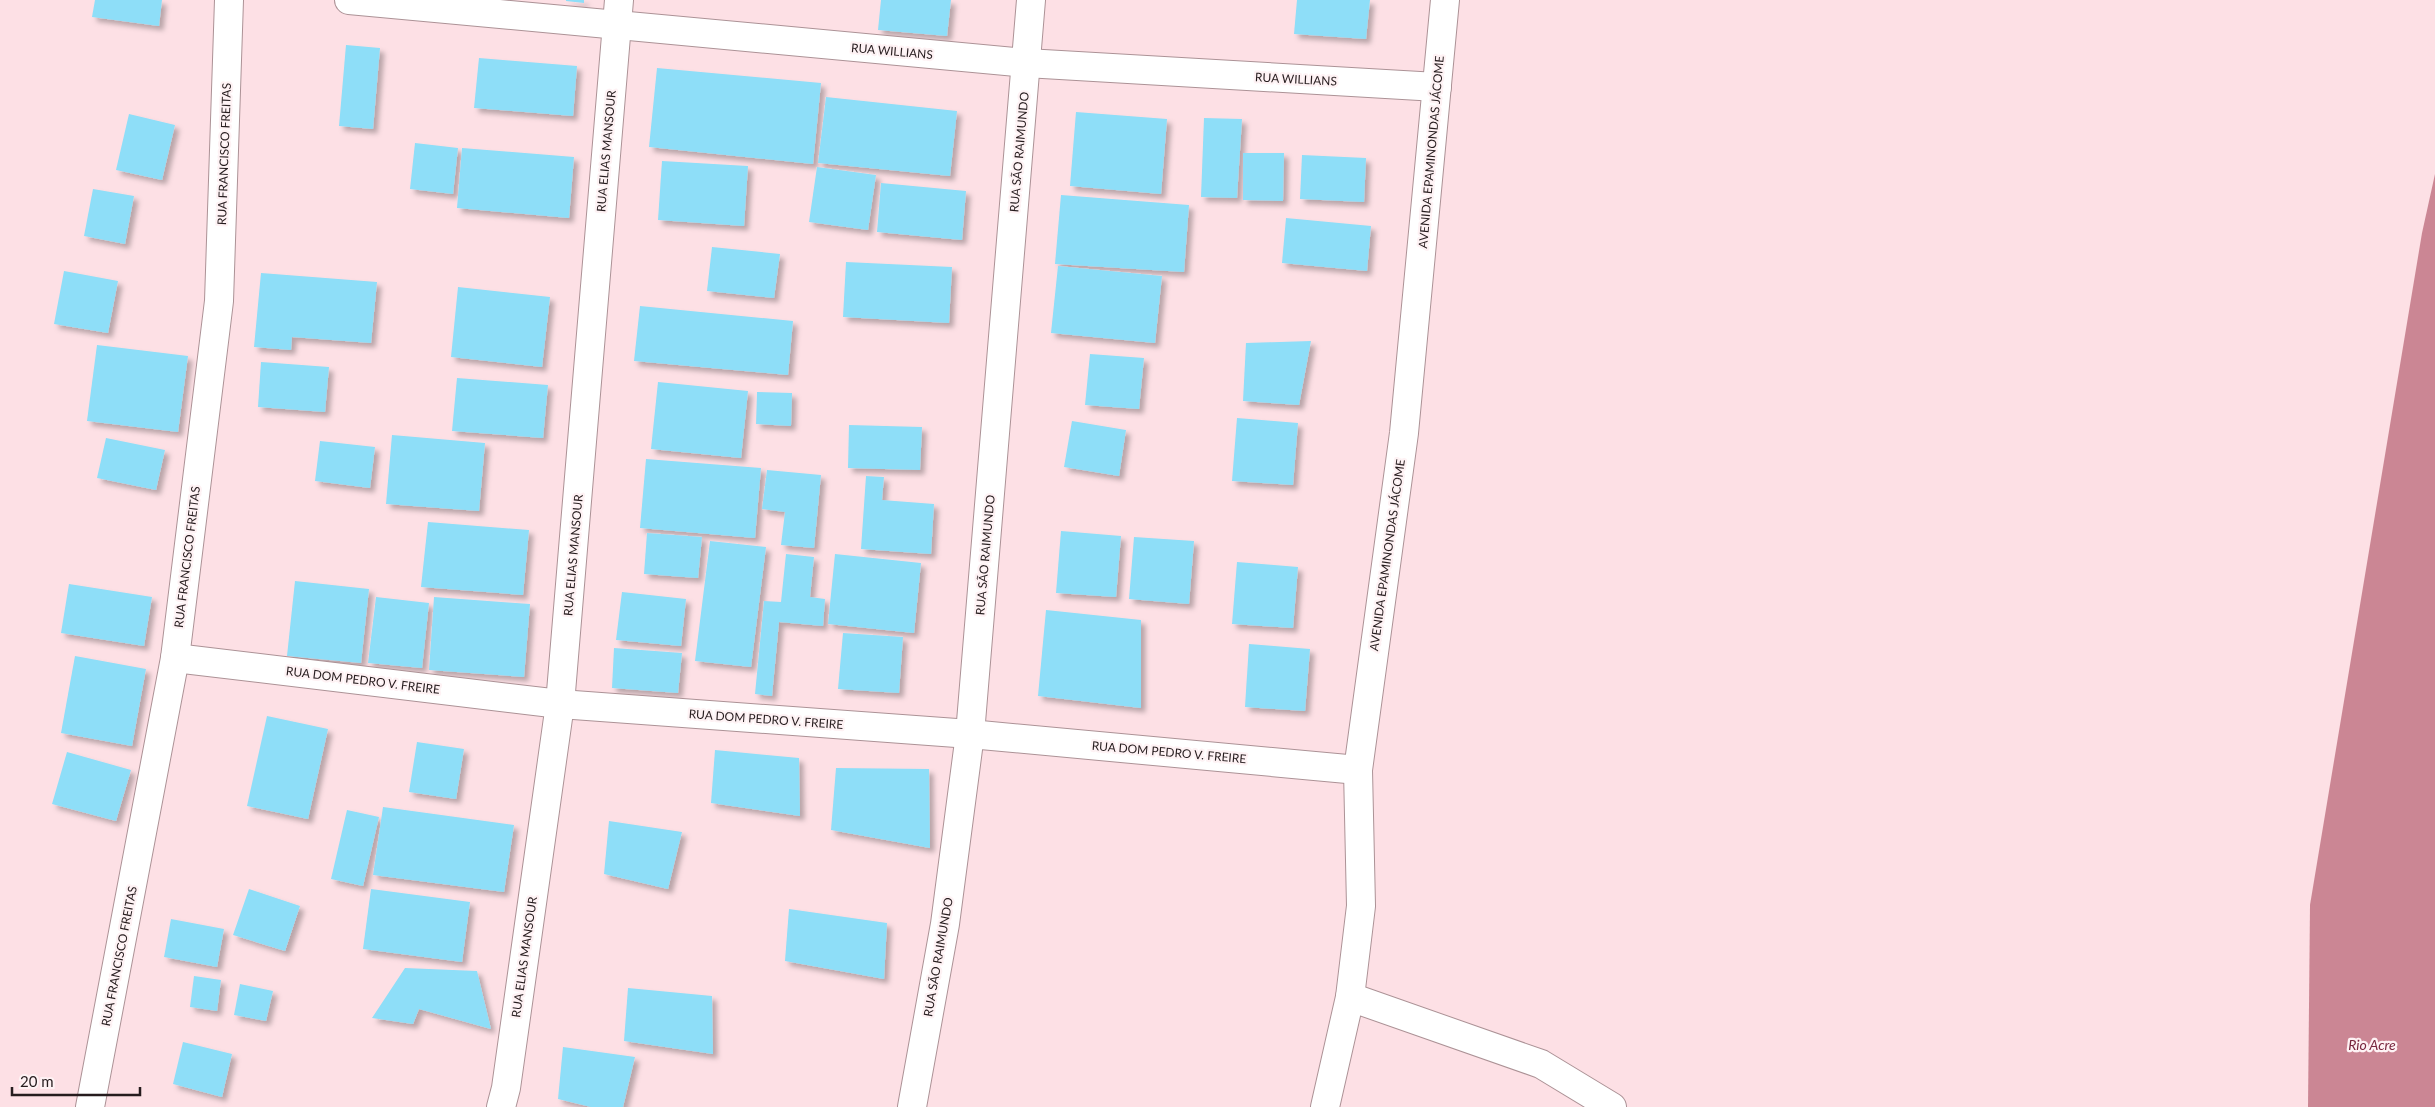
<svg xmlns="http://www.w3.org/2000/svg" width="2435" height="1107" font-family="Lato,sans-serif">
<defs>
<filter id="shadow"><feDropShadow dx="4.5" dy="4.5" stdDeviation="2.5" flood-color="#0004"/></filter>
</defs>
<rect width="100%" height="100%" fill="#fde0e5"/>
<path fill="#cb8694" d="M2435,174V1107H2308L2310,905L2422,233Z"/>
<g fill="#8edef8" filter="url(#shadow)">
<path d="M95,0H162L159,26L92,17Z"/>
<path d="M566,0H584V3L566,1Z"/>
<path d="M881,0H951L947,36L878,30Z"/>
<path d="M1297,0H1370L1366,39L1294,34Z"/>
<path d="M346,45L380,48L373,129L339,126Z"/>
<path d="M479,58L577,66L573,116L474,108Z"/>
<path d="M657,68L821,83L813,164L649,147Z"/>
<path d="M826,97L957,111L950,176L818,163Z"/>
<path d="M1076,112L1167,119L1161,194L1070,186Z"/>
<path d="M129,114L175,125L162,180L116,170Z"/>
<path d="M1204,118L1242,119L1237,198L1201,197Z"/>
<path d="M415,143L458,148L453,194L410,189Z"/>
<path d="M462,148L574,157L569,218L457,208Z"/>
<path d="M1243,153H1284L1283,201L1243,200Z"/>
<path d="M1302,155L1366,158L1364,202L1300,199Z"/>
<path d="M662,161L748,166L744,226L658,220Z"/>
<path d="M817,167L876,175L868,230L809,222Z"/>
<path d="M881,183L966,191L962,240L877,232Z"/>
<path d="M93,189L134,196L125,244L84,236Z"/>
<path d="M1061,195L1189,205L1184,272L1055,264Z"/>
<path d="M1286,218L1371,226L1367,271L1282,263Z"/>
<path d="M712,247L780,254L774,298L707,291Z"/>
<path d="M846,262L952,267L949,323L843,317Z"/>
<path d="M1058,266L1162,276L1155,343L1051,333Z"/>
<path d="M64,271L118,281L108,333L54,324Z"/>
<path d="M261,273L377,282L371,343L292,337L291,350L254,347Z"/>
<path d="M458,287L550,297L542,367L451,357Z"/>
<path d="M640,306L793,321L788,375L634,361Z"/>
<path d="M1311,341L1299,405L1243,401L1246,343Z"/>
<path d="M97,345L188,356L178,432L87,421Z"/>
<path d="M1090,354L1144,358L1139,409L1085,405Z"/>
<path d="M261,362L329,367L325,412L258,407Z"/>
<path d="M457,378L548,385L543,438L452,431Z"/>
<path d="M658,382L748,391L741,458L651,449Z"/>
<path d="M757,392L792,393L791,426L756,424Z"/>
<path d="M1237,418L1298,423L1293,485L1232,481Z"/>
<path d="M1072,421L1126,430L1119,476L1064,467Z"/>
<path d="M849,425L922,427L920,470L848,468Z"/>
<path d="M392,435L485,443L479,511L386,504Z"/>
<path d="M106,438L165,450L156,490L97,478Z"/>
<path d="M320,441L375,447L370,488L315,481Z"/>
<path d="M646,459L761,468L755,538L640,528Z"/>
<path d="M767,470L821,475L814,548L781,545L785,512L762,509Z"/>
<path d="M866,476L884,477L882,500L934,504L931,554L861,549Z"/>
<path d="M428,522L529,530L523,595L421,587Z"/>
<path d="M1061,531L1121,536L1116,597L1056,593Z"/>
<path d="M647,533L702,537L698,578L644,574Z"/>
<path d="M1134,537L1194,541L1189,604L1129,599Z"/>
<path d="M710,541L766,547L751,667L695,661Z"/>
<path d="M786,554L814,557L810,597L825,599L823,626L779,622L772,696L755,694L764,601L781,602Z"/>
<path d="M835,554L921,563L914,633L828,624Z"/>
<path d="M1237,562L1298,567L1293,628L1232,624Z"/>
<path d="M295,581L369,589L361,663L287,656Z"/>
<path d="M69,584L152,597L144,646L61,633Z"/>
<path d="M622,592L686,599L681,646L616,640Z"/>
<path d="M376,597L429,603L422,668L368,663Z"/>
<path d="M434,597L530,604L524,677L429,670Z"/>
<path d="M1046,610L1141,620V708L1038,696Z"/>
<path d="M843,633L903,637L899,693L838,689Z"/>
<path d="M1249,644L1310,649L1305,711L1245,707Z"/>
<path d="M614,648L682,653L678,693L612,688Z"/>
<path d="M75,656L146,669L132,746L61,733Z"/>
<path d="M267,716L328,729L308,819L247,806Z"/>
<path d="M417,742L464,749L456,799L409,792Z"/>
<path d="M715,750L799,758L800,816L711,803Z"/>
<path d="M67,752L131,770L116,821L52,804Z"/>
<path d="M836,768L929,769L930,848L831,830Z"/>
<path d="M383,807L514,825L504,892L373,875Z"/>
<path d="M347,810L379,817L363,886L331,879Z"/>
<path d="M609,821L682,832L668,889L604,874Z"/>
<path d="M249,889L300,906L285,951L233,935Z"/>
<path d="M371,889L470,902L462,962L363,949Z"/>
<path d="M789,909L887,923L884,979L785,961Z"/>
<path d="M171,919L224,929L217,967L164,957Z"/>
<path d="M405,968L477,971L491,1029L419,1009L413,1024L372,1018Z"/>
<path d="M194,976L221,980L217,1011L190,1007Z"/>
<path d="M240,984L273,991L266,1021L234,1015Z"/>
<path d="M628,988L712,996L713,1054L624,1041Z"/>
<path d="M183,1042L232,1054L222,1097L173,1084Z"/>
<path d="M563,1047L635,1057L623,1107H591L558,1099Z"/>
</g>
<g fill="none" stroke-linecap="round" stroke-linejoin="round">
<defs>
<g id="minor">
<path d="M349,0L1026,63L1437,87"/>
<path d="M175,658L560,704L970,734L1358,770"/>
<path d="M1350,997L1541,1064L1612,1107"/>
<path d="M90,1107L175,658L219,301L229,0"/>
<path d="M501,1107L506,1088L560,704L619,0"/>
<path d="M912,1107L945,924L970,734L1031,0"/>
<path d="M1325,1107L1350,997L1361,906L1358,770L1404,433L1445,0"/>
</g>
</defs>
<use href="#minor" stroke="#ac9296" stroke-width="30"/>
<use href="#minor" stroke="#fff" stroke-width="28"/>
</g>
<g text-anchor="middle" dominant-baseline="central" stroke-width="4.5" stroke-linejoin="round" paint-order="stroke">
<g font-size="12" fill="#261c1e" stroke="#fef2f4">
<text transform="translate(892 51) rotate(5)">RUA WILLIANS</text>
<text transform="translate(1296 79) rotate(3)">RUA WILLIANS</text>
<text transform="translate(606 151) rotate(-85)">RUA ELIAS MANSOUR</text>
<text transform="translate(1019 152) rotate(-85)">RUA SÃO RAIMUNDO</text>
<text transform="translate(1431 152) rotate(-85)">AVENIDA EPAMINONDAS JÁCOME</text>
<text transform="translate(224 154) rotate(-88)">RUA FRANCISCO FREITAS</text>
<text transform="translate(573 555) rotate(-85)">RUA ELIAS MANSOUR</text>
<text transform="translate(985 555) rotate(-85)">RUA SÃO RAIMUNDO</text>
<text transform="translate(1387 555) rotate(-82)">AVENIDA EPAMINONDAS JÁCOME</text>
<text transform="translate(187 557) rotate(-83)">RUA FRANCISCO FREITAS</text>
<text transform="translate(363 680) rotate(7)">RUA DOM PEDRO V. FREIRE</text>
<text transform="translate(766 719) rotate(4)">RUA DOM PEDRO V. FREIRE</text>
<text transform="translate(1169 752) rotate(5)">RUA DOM PEDRO V. FREIRE</text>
<text transform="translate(119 956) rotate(-79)">RUA FRANCISCO FREITAS</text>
<text transform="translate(524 957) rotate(-82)">RUA ELIAS MANSOUR</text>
<text transform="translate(938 957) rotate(-80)">RUA SÃO RAIMUNDO</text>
</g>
<g font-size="14" font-style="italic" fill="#78263e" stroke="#fef2f4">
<text x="2372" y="1044">Rio Acre</text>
</g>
</g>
<path d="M12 1087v8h128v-8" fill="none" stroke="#261c1e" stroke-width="2.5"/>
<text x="20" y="1087" font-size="15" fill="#261c1e" stroke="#fef2f4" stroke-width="4" paint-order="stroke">20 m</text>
</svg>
